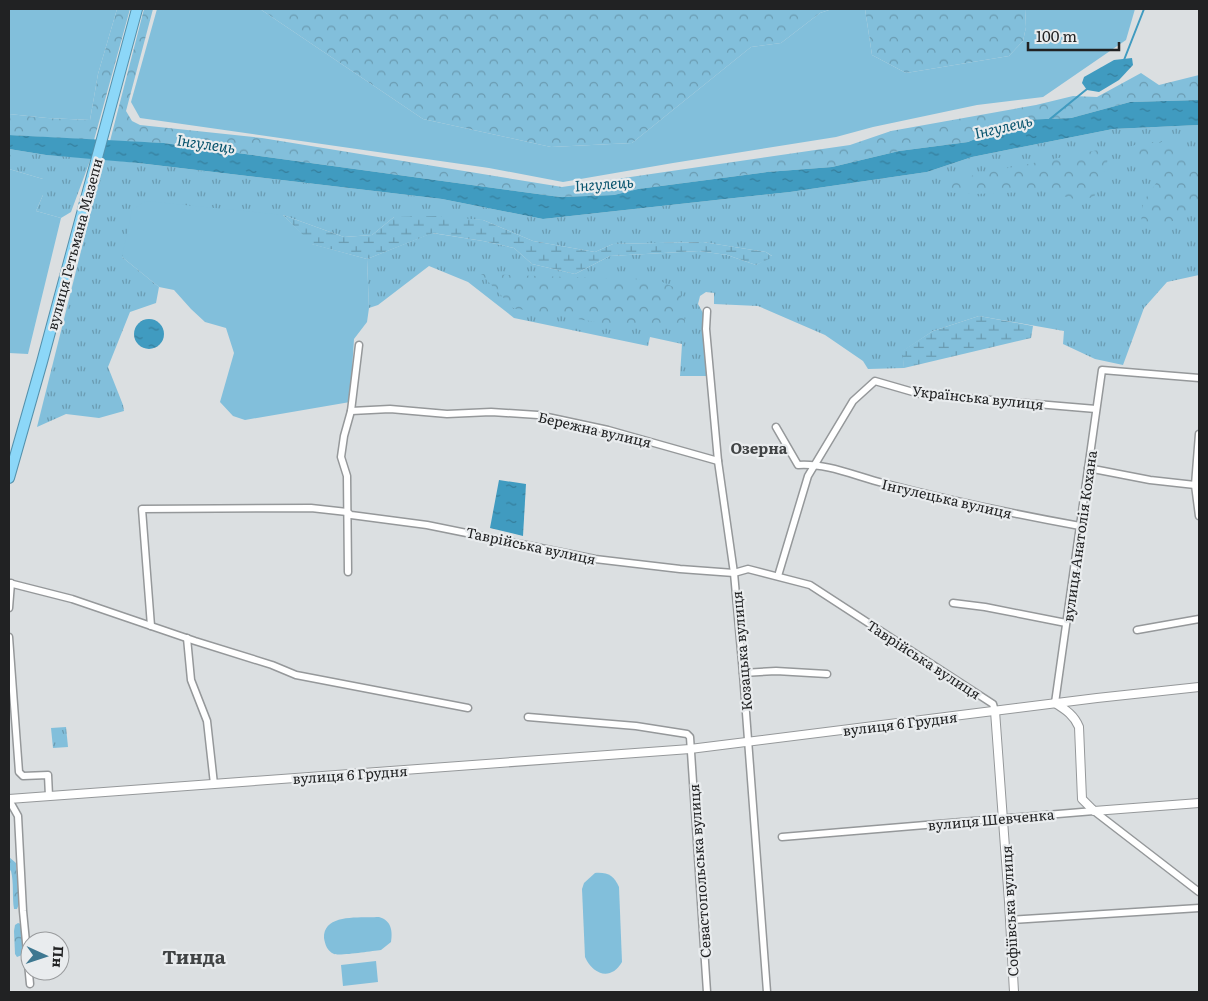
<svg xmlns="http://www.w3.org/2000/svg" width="1208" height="1001" font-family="Literata,serif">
<defs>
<pattern id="grass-tufts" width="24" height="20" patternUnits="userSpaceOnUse" patternTransform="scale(1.25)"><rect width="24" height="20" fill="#82bfdb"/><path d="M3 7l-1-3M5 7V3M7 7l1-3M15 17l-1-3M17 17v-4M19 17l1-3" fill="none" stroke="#6a9bb1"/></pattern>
<pattern id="forest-crowns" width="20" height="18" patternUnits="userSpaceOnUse" patternTransform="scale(1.25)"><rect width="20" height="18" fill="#82bfdb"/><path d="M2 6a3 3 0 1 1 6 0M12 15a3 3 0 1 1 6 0" fill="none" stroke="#6a9bb1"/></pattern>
<pattern id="wetland-marsh" width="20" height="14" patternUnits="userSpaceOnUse" patternTransform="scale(1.25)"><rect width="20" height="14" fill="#82bfdb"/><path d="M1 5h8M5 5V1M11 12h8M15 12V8" fill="none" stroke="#6a9bb1"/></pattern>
<pattern id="water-ripples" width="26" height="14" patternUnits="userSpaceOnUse" patternTransform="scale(1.25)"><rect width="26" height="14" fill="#409bc0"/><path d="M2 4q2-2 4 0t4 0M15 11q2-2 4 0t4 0" fill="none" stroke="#357e9c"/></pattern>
</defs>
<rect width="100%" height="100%" fill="#dbdfe1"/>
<g fill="url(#grass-tufts)">
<path d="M1199,125V275L1167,282L1144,308L1123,365L1095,359L1063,344L1064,331L979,316L933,331L903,351L904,368L868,369L863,361L825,335L758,306L714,304V293L706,292L700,296L698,304L703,313V337L707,376H680L682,344L650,337L648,346L514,318L468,282L429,266L378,305L369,308L367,259L432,233L483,241L514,248L532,264L575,274L610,256L699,251L727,255L756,265L772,256L766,252L703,242L613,244L595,252L533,241L483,220L394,217L372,235L344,237L283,215L122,257L159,287L156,303L130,312L108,367L123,405L124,411L99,418L66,414L37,427L104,159L442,199L543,219L790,192L927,172L972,157L1113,129Z"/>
<path d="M9,149L46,155L91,158L71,212L61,218L36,211L43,195V179L9,169Z"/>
<path d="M66,727L68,747L53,748L51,728Z"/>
</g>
<g fill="url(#forest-crowns)">
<path d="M117,9H130L94,140L9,135V114L47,118L90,120L98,74Z"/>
<path d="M144,9H153L126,111L132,121L140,125L262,138L562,187L850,145L891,131L1036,105L1073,96L1097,97L1141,73L1159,85L1199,75V100L1130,102L1071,118L1020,120L968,142L899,151L832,167L767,172L638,189L614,195L560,197L164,143L110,141Z"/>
<path d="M260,9H832L820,13L781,43L751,47L632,143L551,147L423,119Z"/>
<path d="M865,9H1025L1026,27L1023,41L1009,56L906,73L872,55Z"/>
<path d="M1144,142H1168L1188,159L1199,160V214H1184L1161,228L1141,222L1143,202L1161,176L1144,167L1129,147Z"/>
<path d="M1103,149L1109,151L1106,169L1094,197L1077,200L1046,191L974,194L944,192L947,183L978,174Z"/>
<path d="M481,274L658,280L680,290L686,328L625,327L513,308Z"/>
<path d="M9,857L16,863L19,904L17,909H14C12,896 14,883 11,871L9,869Z"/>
<path d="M18,923L21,924L24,949L22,955L17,957L15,954L14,931L15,925Z"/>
</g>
<g fill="url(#wetland-marsh)">
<path d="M283,215L344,237L372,235L394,217L439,216L483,220L533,241L595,252L613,244L703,242L766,252L773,257L756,265L727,255L699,251L610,256L575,274L532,264L514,248L483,241L433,233L367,259L311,244Z"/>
<path d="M979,316L1033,326L1031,338L904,368L902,351L933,331Z"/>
</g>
<g fill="#82bfdb">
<path d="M9,9H117L98,74L90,120L47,118L9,114Z"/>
<path d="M157,9H260L423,119L551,147L632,143L751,47L781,43L820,13L832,9H865L872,55L906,73L1009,56L1023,41L1026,27L1025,9H1135L1126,40L1043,97L977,105L873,127L836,137L673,163L563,182L489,168L140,118L131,102Z"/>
<path d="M9,169L43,179V195L36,211L61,218L28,354L9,353Z"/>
<path d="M146,201L283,215L312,244L367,259L369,308L367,322L354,339L350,402L245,420L233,416L220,402L234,353L226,328L205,322L191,309L174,290L159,287L122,257L132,210Z"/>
<path d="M595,873C608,872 614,876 619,887L622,962C611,981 593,975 585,957L582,889L584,883Z"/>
<path d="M379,917C391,920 393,931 391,942L381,950C371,951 341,956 334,954C327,951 325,944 324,938C323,913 361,918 379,917Z"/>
<path d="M376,961L378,982L343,986L341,965Z"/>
</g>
<g fill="url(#water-ripples)">
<path d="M1132,58L1133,65L1119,80L1099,92L1087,90L1082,83L1084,77L1114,60Z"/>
<path d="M1199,100V125L1113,129L972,157L927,172L790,192L543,219L442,199L138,163L46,155L9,149V135L164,143L560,197L614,195L638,189L767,172L832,167L899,151L968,142L1020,120L1071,118L1130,102Z"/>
<circle cx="149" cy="334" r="15"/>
<path d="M499,480L526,484L523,536L490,528Z"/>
</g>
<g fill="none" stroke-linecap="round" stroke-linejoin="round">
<g stroke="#409bc0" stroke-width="2">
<path d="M1124,60L1144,9"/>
<path d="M1050,119L1087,89"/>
</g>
<defs>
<g id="minor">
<path d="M707,311L706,329L718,461L734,573L743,673L767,992"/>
<path d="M351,411L390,409L447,414L491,412L538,415L608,430L718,461"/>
<path d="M776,427L798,465C827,463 855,476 883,483C948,500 1014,514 1080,526"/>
<path d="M1088,468L1150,480L1195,485L1199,516"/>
<path d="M1195,485L1199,434"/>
<path d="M348,572L347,476L341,457L344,436L351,411L359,345"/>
<path d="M778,576L808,476L853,401L875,381L920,394L1096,409"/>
<path d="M9,583L72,599L195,641L272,665L296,675L468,708"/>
<path d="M953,603L985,607L1066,623"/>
<path d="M9,608L11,583"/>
<path d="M151,626L142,509L311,508L347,512L351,515L427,525L595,559L680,569L734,573L748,569L810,585L993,704L995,711"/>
<path d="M1137,630L1199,619"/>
<path d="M9,637L19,772L23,776L48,775L49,796"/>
<path d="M187,638L191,680L207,721L214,784"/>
<path d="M743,673L776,671L827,674"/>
<path d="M1055,703L1102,370L1199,378"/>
<path d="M528,717L636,726L687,734L690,737L707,992"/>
<path d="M9,800L18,816L23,911L30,984"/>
<path d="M782,837L1094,811L1199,892"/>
<path d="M1010,920L1199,908"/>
</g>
<g id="tertiary">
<path d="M1055,703C1066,710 1074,715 1079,727L1082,799L1094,811L1199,803"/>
<path d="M995,711L1009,902L1014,992"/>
<path d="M9,799L690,749L1097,698L1199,687"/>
</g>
<path id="trunk" d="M9,478L42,362L137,9"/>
</defs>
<use href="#minor" stroke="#95989a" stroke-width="9"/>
<use href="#tertiary" stroke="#95989a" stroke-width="10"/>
<use href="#trunk" stroke="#5491ac" stroke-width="12"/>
<use href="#minor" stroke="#fff" stroke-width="6"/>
<use href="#tertiary" stroke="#fff" stroke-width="8"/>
<use href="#trunk" stroke="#8cd7f8" stroke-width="10"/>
</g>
<g text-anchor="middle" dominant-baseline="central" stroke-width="4.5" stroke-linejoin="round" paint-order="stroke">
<g font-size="14" fill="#212223" stroke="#e9ecee">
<text transform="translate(74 244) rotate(-75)">вулиця Гетьмана Мазепи</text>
<text transform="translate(978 397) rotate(6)">Українська вулиця</text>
<text transform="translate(595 429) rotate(13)">Бережна вулиця</text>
<text transform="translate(947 498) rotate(13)">Інгулецька вулиця</text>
<text transform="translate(1079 536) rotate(-82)">вулиця Анатолія Кохана</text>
<text transform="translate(531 545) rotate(12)">Таврійська вулиця</text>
<text transform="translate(741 651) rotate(-95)">Козацька вулиця</text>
<text transform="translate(924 659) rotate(33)">Таврійська вулиця</text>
<text transform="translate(900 723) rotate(-7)">вулиця 6 Грудня</text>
<text transform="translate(350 774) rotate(-4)">вулиця 6 Грудня</text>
<text transform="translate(991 819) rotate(-5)">вулиця Шевченка</text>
<text transform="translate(699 871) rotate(-94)">Севастопольська вулиця</text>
<text transform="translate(1009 911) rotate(-93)">Софіївська вулиця</text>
</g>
<g font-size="15" font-style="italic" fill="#07536d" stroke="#e9ecee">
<text transform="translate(1003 126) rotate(-13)">Інгулець</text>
<text transform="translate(206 143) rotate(8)">Інгулець</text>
<text transform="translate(604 183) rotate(-4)">Інгулець</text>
</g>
<g font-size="15" font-weight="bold" fill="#404344" stroke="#e9ecee">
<text x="759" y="447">Озерна</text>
</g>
<g font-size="19" font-weight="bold" fill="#404344" stroke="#e9ecee">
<text x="194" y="956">Тинда</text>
</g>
</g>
<rect width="1208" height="1001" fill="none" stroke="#212223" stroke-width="20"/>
<g transform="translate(45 956) rotate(93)"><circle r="24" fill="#e9ecee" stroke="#999b9d"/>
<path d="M0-4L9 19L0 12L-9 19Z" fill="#3e7891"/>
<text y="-8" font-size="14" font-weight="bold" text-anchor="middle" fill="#212223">Пн</text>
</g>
<path d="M1028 42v8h91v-8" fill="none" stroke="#212223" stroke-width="2.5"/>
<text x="1036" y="42" font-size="15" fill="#212223" stroke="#e9ecee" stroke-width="4" paint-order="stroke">100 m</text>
</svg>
